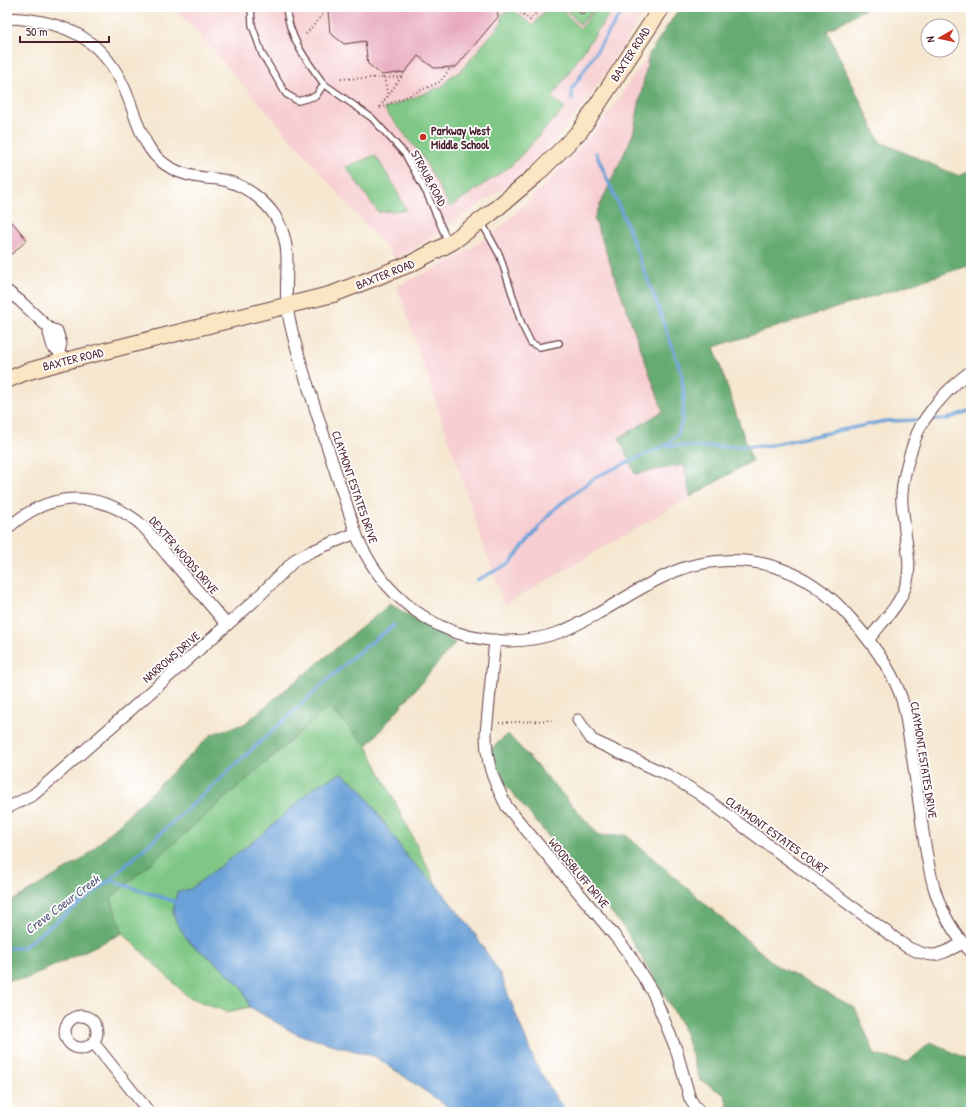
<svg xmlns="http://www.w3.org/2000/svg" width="978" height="1119" font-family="'Patrick Hand',sans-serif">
<rect width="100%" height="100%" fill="#fff"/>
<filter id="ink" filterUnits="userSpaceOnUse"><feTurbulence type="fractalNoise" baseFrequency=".025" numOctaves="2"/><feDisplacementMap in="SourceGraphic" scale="8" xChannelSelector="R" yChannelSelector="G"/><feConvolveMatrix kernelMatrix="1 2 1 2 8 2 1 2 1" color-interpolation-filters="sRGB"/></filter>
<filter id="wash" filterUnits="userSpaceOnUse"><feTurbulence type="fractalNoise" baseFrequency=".012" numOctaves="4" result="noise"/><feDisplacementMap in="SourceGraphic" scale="16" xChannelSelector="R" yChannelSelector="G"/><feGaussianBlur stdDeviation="0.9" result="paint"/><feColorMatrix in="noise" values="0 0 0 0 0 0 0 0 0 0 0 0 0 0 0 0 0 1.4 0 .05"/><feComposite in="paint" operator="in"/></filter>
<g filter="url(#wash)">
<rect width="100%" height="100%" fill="#f5e7d0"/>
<g fill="#f7cfd2">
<path d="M175,7H648L589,98L548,148L527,169L502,189L413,250L395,258Z"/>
<path d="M649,54L633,134L594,218L663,411L619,438L635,474L684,465L690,497L504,605L397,286L455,259L496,232L544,186L603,121Z"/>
</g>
<g fill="#7ec784" stroke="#647358">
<path d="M548,7H560L580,29L597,7H614L552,97L565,108L511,166L450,207L422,156L384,109L443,86L451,76L460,72L502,22L501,14L513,10L533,25Z"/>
<path d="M564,7H596L580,25Z"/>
<path d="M375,155L394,185L406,210L378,212L346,167Z"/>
<path d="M329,707L367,746L437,886L408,858L361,789L342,773L314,787L263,834L190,889L177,892L173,912L176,922L190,943L219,965L242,987L250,1007L227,1012L187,996L123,933L110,898Z"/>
</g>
<g fill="#66ac72" stroke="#58664e">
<path d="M680,7H868L827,31L880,142L959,176L971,171V265L714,347L752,461L690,497L684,465L635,474L619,438L663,411L594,218L633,134L649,54Z"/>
<path d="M390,604L455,643L367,746L329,707L111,898L123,933L26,979L7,980V904L83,859L212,734L244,724Z"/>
<path d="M508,734L600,836L626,835L777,966L855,1008L875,1055L908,1062L931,1042L971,1061V1112H729L725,1095L700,1080L682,1025L624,928L500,778L486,753Z"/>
</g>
<path fill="#6ba1d8" stroke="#5a6082" d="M342,773L361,789L408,858L437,886L471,928L500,974L534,1060L553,1093L566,1112H455L376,1057L296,1034L250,1007L242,987L219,965L190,943L176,922L173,912L177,892L190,889L263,834L314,787Z"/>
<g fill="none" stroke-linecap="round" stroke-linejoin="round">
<g stroke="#6ba1d8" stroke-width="3.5">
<path d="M572,99V89L625,7"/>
<path d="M928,420L947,419L971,410"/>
<path d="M667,445L701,447L765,446L885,421L922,420"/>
<path d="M477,580L509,564L554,509L597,476L667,445L678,434L682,421L684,398L682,374L661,315L627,225L596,153"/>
<path d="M110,880L355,655L394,625"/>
<path d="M7,948H22L110,880L179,903"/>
</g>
</g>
<g id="blocks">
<g fill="#e8a9bd">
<path d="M331,7H497L498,17L456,67L434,68L418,56L405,72L382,75L368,64L365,41L344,44L330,33L328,10Z"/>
<path d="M12,222L27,240L12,254L7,248V227Z"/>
</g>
</g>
</g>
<g filter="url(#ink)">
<use href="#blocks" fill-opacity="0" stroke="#643d44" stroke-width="1"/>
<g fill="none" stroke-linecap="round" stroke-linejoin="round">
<defs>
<g id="service">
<path d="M251,7L252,25L262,54L286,94L298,101L316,96L324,84C306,60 289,38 286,7"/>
<path d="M579,7L582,10L585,7"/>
<path d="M324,84L372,118L405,154L427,194L448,242"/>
<path d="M482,223L500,256L522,325L531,343L539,347L559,343"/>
</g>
<g id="minor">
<path d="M7,18C66,20 106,39 128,97C135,115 139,133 150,149C163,168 184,176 206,178C214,179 223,179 230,182C247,187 265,201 275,216C296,250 282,277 288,312C291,331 297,349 302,367C312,399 322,430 332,461C338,479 344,497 350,515C354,528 358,542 365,553C382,585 409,610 440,626C476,643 522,646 560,632C573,627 585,620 597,614C624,599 655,578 684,568C712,559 744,558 772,566C805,575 831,595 852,620C872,643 895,674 903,703C906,714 907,725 909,736C914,765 918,795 922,825C929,874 935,914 971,952"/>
<path d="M7,291L20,301L50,329L57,331L61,344L59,351L61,362"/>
<path d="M50,329L49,333L53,347L59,351"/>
<path d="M7,529C46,493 93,488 137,521C148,530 158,544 167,555C187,578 207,601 227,625"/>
<path d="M869,639C883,621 901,604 907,582C912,561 905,541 904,521C903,512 901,503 902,494C903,475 914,434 925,419C938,400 953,384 971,371"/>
<path d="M495,640L486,733C486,765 493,779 507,807L614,935L629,954L653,993L676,1049L690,1099L699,1112"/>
<path d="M578,720L592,740L668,775L698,793L907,947C934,960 937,956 963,943"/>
<path d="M7,808L33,795L51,780L253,602L296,559L312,551L356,533"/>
<circle cx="81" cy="1032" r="16"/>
<path d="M93,1042L149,1112"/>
</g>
<path id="secondary" d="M7,380L26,372L61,362L333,294L412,263L452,242L491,213L536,175L580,131L662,7"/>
</defs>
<use href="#service" stroke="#643d44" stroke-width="8"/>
<use href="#minor" stroke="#643d44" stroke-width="13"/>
<use href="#secondary" stroke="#643d44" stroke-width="18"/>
<g stroke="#643d44" stroke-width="2" stroke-dasharray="1 3" stroke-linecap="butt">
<path d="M514,7L530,20L541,7"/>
<path d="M497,12L511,7"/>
<path d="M306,34L329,7"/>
<path d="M384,77L388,97"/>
<path d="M341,79L402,77"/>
<path d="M380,107L405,72"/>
<path d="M380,108L440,82L451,67"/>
<path d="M499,723L553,720"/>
</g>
<use href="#service" stroke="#fff" stroke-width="5.5"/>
<use href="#minor" stroke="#fff" stroke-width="11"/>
<use href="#secondary" stroke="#fbe6c4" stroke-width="16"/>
</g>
</g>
<circle fill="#c8321e" stroke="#fff" stroke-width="1.5" cx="423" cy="137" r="4"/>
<g text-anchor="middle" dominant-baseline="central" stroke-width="3.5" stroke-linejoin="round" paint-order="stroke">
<g font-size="12" fill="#4a1f2b" stroke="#fff">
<text transform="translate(630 54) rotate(-57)">BAXTER ROAD</text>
<text transform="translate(429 178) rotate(62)">STRAUB ROAD</text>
<text transform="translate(385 274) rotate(-22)">BAXTER ROAD</text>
<text transform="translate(73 359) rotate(-14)">BAXTER ROAD</text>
<text transform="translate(355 487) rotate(71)">CLAYMONT ESTATES DRIVE</text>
<text transform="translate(184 555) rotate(49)">DEXTER WOODS DRIVE</text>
<text transform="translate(171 657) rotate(-41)">NARROWS DRIVE</text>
<text transform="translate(924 760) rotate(81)">CLAYMONT ESTATES DRIVE</text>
<text transform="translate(777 835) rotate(36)">CLAYMONT ESTATES COURT</text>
<text transform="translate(579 873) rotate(50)">WOODSBLUFF DRIVE</text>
</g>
<g font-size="12" font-weight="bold" fill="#4a1f2b" stroke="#fff" text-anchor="start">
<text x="431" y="130">Parkway West<tspan x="431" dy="14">Middle School</tspan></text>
</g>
<g font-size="13" font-style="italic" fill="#595a79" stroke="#fff">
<text transform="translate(62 904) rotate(-37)">Creve Coeur Creek</text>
</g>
</g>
<rect width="978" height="1119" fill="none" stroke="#fff" stroke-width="24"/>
<g transform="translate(940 38) rotate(261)"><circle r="19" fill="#ffffff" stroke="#b7a5aa"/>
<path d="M0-3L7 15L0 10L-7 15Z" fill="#c8321e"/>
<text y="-6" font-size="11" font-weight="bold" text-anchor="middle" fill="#4a1f2b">N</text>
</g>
<path d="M20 36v6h89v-6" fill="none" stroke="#4a1f2b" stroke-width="2"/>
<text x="26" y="36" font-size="12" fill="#4a1f2b" stroke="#ffffff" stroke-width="3" paint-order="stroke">50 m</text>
</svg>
